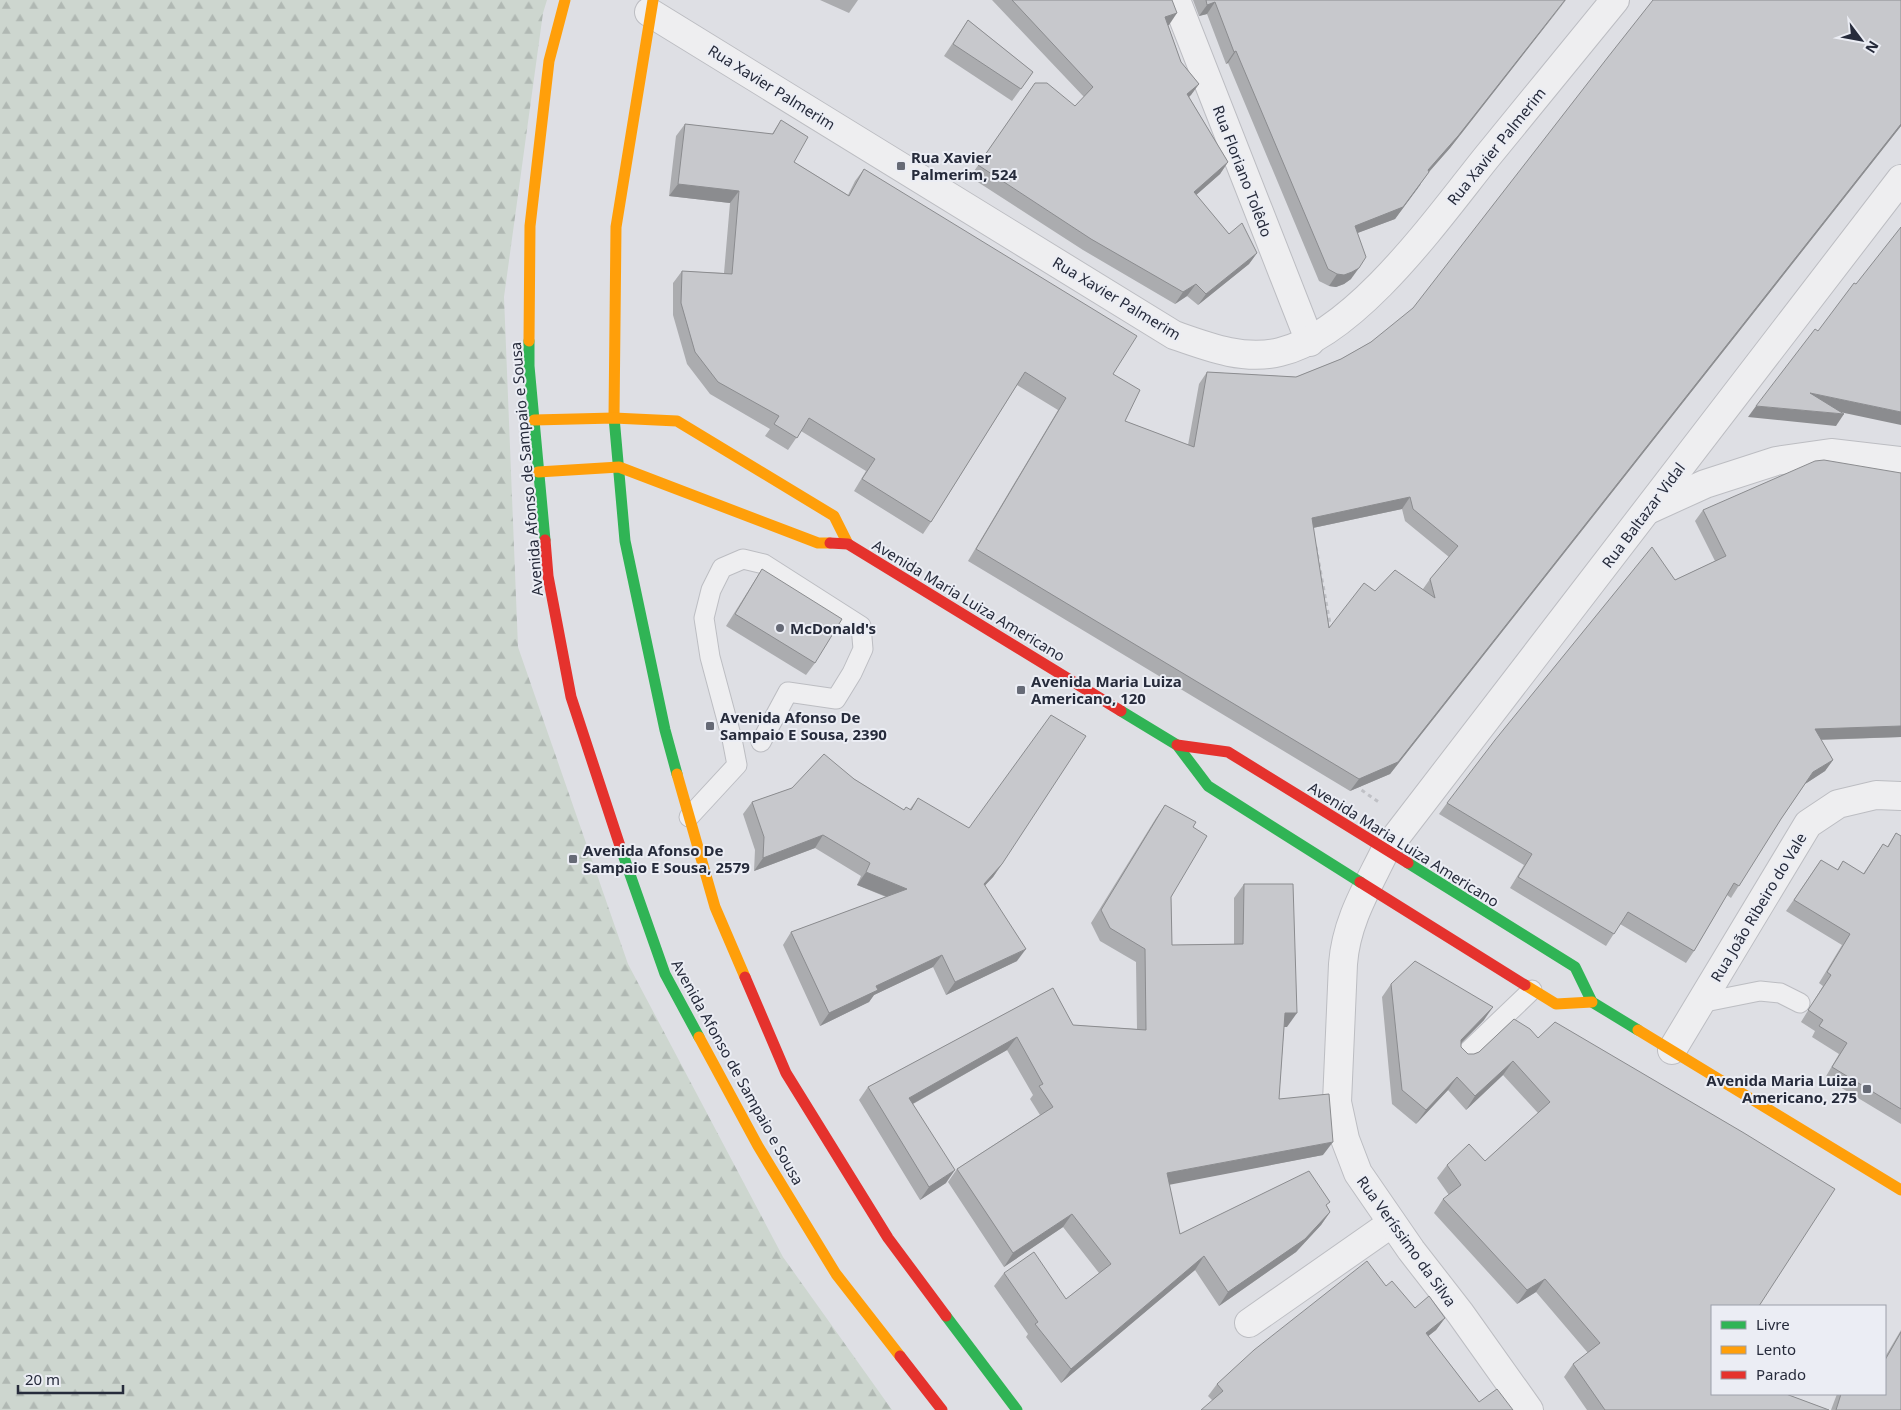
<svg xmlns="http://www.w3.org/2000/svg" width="1901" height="1410" font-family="'Noto Sans',sans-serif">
<defs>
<pattern id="forest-firs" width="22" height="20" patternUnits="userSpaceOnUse" patternTransform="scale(1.25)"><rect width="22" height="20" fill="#cdd6cf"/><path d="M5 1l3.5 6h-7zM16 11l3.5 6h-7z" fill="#b0b8b3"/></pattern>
</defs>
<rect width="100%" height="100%" fill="#dedfe4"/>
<path fill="url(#forest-firs)" d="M0,0H547L543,13L504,297L518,647L628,964L783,1257L892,1410H0Z"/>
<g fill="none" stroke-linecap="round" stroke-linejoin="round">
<defs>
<g id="lane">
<path d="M689,817L737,765L732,739L710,657L704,618L711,590L722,568L743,559L764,564L861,626L863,649L852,673L836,699L788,692L761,742"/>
<path d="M1700,1003L1760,991L1780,993L1800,1003"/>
<path d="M1462,1057L1532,990"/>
</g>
<g id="street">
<path d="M1176,0L1310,342"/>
<path d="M649,12L1174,335C1208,347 1244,361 1280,352C1356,334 1438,218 1486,158C1529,105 1572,53 1615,0"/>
<path d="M1650,509L1705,484L1776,461L1831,453L1901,461"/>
<path d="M1672,1050L1808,824L1838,804L1876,795L1901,796"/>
<path d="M1249,1323L1392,1223"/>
<path d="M1529,1410L1460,1313L1411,1250L1358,1173L1345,1139L1337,1102L1343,964C1346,922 1367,888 1385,851L1901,179"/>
</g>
</defs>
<use href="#lane" stroke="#bcbdc2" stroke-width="21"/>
<use href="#street" stroke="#bcbdc2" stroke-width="30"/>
<g stroke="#bfc0c5" stroke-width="3" stroke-dasharray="4 4" stroke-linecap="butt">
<path d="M1316,547L1331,629"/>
<path d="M1359,783L1360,789L1380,803"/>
</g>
<use href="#lane" stroke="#eeeef0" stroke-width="19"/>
<use href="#street" stroke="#eeeef0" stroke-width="28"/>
<g stroke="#30b455" stroke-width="11">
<path d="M529,341V366L545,540"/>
<path d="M614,417L625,541L665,730L677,774"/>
<path d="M1121,711L1177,745L1208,786L1360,882"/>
<path d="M620,846L665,974L699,1037"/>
<path d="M1408,863L1575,967L1592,1002L1638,1030"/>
<path d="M946,1316L1017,1410"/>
</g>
<g stroke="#ff9f0a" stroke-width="11">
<path d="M529,341L530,226L549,61L565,0"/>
<path d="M614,417L616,227L653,0"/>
<path d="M534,420L614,418L677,421L834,516L848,544"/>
<path d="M538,472L619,467L818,543H830"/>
<path d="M677,774L715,907L745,977"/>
<path d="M1525,985L1556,1004L1592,1002"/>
<path d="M1638,1030L1901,1190"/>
<path d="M699,1037L758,1146L836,1274L900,1356"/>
</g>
<g stroke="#e5322d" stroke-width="11">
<path d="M545,540L548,576L571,697L620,846"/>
<path d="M830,543L848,544L1121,711"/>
<path d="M1177,745L1228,752L1408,863"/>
<path d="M1360,882L1525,985"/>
<path d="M745,977L786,1073L888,1238L946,1316"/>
<path d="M900,1356L942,1410"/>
</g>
</g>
<g fill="#abacaf" fill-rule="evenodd">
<path d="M820,0H858L849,13Z"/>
<path d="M992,0H1172L1169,25H1168L1181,62L1199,84L1189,97L1228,162L1220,174L1196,195L1229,234L1257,253L1249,264L1198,305L1187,296L1175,304L1083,250L970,177L1035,83L1075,106L1084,97Z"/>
<path d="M1193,0H1566L1450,148L1429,172L1395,219L1357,233L1351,279L1344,284L1336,287L1329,286L1319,281L1228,63L1226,64L1207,14L1199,16Z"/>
<path d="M1901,0V126L1390,774L1350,791L968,561L1058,410L1017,385L931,522L923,534L854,491L866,471L801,431L788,450L765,436L770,429L710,394L687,364L673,315V283L682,271L724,273L730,203L669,196L676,136L685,124L772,134L781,120L794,162L848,195L855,181L864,169L1113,374L1125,421L1188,445L1199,384L1207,372L1296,377L1341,359L1371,342ZM1402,509L1405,521L1449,557L1430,579L1423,589L1375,591L1329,628L1313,528Z"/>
<path d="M968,20L1033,72L1012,101L944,56Z"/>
<path d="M1901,473V737L1821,740L1833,760L1825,771L1805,784L1781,819L1731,898L1727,895L1694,951L1686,963L1620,924L1606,946L1510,888L1524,865L1439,814L1447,803L1675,580L1715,561L1695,521L1703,510Z"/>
<path d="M762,569L815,663L806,675L726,626Z"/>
<path d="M854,779L904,810L910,809L918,798L1002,864L993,877L985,885L1017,961L946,995L933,967L874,995L869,1002L820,1026L783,945L791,932L886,897L857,885L861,876L815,848L754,871L755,850L743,814L752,802L792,788Z"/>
<path d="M1165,805L1193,827L1171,897L1172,945L1234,944V898L1244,884L1287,1027H1284L1279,1099L1323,1155L1169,1184L1180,1234L1327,1206L1330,1212L1321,1225L1296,1252L1219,1306L1195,1270L1061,1383L1026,1337L1028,1334L994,1286L1004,1273L1066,1299L1099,1273L1063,1227L1004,1267L948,1182L957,1169L1040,1115L1030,1099L1033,1095L1007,1050L913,1104L946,1183L920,1200L859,1100L868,1087L1053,988L1073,1025L1137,1029L1136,962L1100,941L1091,923L1156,818Z"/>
<path d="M1896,833L1901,836V1124L1825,1078L1839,1054L1812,1037L1815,1031L1801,1022L1823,986L1819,983L1842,945L1786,911L1821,860L1837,870L1843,861L1863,874L1883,844L1887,847Z"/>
<path d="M1391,984L1484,1020L1461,1044V1047L1468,1054H1474L1479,1052L1514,1019L1712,1306L1786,1394L1829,1410H1587L1564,1377L1573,1364L1588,1353L1536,1292L1517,1304L1434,1213L1443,1199L1449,1195L1437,1178L1447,1165L1485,1161L1538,1113L1503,1075L1466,1110L1448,1090L1416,1124L1392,1104L1382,997Z"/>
<path d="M1386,1286L1415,1308L1445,1318L1436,1330L1428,1336L1479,1402L1212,1400L1208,1396L1217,1384Z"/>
<path d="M1901,1330V1410H1831L1837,1394H1885V1357Z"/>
</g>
<g fill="#8b8c8f">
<path d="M1566,0L1450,148L1420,182L1428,170Z"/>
<path d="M1215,2L1207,14L1199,16L1207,5Z"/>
<path d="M1177,13L1169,25L1157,29L1165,17Z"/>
<path d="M1236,51L1228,63L1226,64L1234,52Z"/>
<path d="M1199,84L1191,95L1179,106L1187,94Z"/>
<path d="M1901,124V126L1390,774L1350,791L1359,779Z"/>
<path d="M1228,162L1220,174L1186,204L1194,192Z"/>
<path d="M678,184L739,191L730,203L669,196Z"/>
<path d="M1421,184L1395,219L1347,237L1355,226Z"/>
<path d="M1257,253L1249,264L1198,305L1206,294Z"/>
<path d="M1359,268L1351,279L1344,284L1336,287L1329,286L1337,274Z"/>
<path d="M1196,284L1187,296L1175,304L1183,292Z"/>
<path d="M1810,393L1901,412V425L1802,404Z"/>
<path d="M1756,406L1844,414L1836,426L1748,417Z"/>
<path d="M1410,497L1402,509L1303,530L1312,518Z"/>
<path d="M1901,726V737L1807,740L1815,729Z"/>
<path d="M1833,760L1825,771L1805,784L1813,772Z"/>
<path d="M823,835L815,848L754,871L763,858Z"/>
<path d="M1002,864L993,877L975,896L984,884Z"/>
<path d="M866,872L907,889L898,901L857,885Z"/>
<path d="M1026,949L1017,961L946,995L955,982Z"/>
<path d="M942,955L933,967L874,995L869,1002L820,1026L829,1013L876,986Z"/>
<path d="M1493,1007L1484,1020L1451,1053L1461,1040Z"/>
<path d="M1285,1013H1297L1287,1027H1276Z"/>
<path d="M1017,1037L1007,1050L900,1111L909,1098Z"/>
<path d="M1513,1061L1503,1075L1466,1110L1475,1096Z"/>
<path d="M1457,1077L1448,1090L1416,1124L1426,1110Z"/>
<path d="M1333,1142L1323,1155L1158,1187L1167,1173Z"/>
<path d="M955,1170L946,1183L920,1200L929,1187Z"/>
<path d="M1330,1212L1321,1225L1296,1252L1219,1306L1228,1292Z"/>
<path d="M1072,1214L1063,1227L1004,1267L1013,1253Z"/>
<path d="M1204,1256L1195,1270L1061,1383L1071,1369Z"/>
<path d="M1545,1279L1536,1292L1517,1304L1527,1290Z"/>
<path d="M1445,1318L1436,1330L1417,1345L1426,1333Z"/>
</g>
<g fill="#c7c8cc" stroke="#8b8c8f" fill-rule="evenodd">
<path d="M1012,0H1172L1177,13L1165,17L1181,62L1199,84L1187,94L1228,162L1194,192L1229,234L1242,223L1257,253L1206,294L1196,284L1183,292L1091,239L978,165L1035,83H1047L1075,106L1093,87Z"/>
<path d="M1206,0H1565L1458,136L1428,170L1429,172L1403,207L1355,226L1366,257L1359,268L1352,272L1344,275L1337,274L1328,269L1236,51L1234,52L1215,2L1207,5Z"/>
<path d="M1653,0H1901V124L1398,762L1359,779L976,549L1066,398L1025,372L931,522L862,479L875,459L809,418L797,438L774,424L779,416L718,382L695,352L681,303L682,271L732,274L739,191L678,184L685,124L773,134L781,120L808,137L794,162L849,196L864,169L1137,336L1113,374L1140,390L1125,421L1194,447L1207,372L1296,377L1341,359L1371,342L1413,308L1608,57ZM1410,497L1413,509L1458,546L1430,579L1435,598L1395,570L1375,591L1364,583L1329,628L1312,518Z"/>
<path d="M968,20L1033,72L1021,89L953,44Z"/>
<path d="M1901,227V412L1810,393L1844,414L1756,406L1815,329L1818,331L1854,283L1856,284Z"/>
<path d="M1824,460L1901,473V726L1815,729L1833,760L1813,772L1781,819L1739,886L1734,883L1694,951L1628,912L1614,934L1518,877L1532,854L1447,803L1495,740L1652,547L1675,580L1726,556L1703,510L1815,461Z"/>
<path d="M762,569L842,619L815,663L735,614Z"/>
<path d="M1051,715L1086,736L1002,864L984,884L1026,949L955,982L942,955L876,986L878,990L829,1013L791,932L907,889L866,872L870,863L823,835L763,858L764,837L752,802L792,788L824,754L854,779L904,810L906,807L911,810L918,798L969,828Z"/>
<path d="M1165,805L1196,822L1193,827L1207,836L1171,897L1172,945L1243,944L1244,884H1293L1297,1013H1285L1279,1099L1329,1094L1333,1142L1167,1173L1180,1234L1309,1171L1330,1202L1326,1205L1330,1212L1305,1239L1228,1292L1204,1256L1071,1369L1035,1324L1038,1322L1004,1273L1034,1252L1066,1299L1111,1264L1072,1214L1013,1253L957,1169L1053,1107L1039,1086L1043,1084L1017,1037L909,1098L955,1170L929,1187L868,1087L1053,988L1073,1025L1146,1030L1145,949L1110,928L1101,910Z"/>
<path d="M1896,833L1901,836V1109L1832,1067L1847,1043L1819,1026L1823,1020L1808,1010L1831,975L1827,972L1850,934L1794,900L1821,860L1838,870L1843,861L1864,874L1883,844L1888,847Z"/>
<path d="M1415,961L1493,1007L1461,1040V1047L1468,1054H1474L1479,1052L1514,1019L1530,1029L1538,1038L1555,1022L1744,1133L1835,1189L1759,1306H1712V1394H1786L1829,1410H1605L1573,1364L1600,1343L1545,1279L1527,1290L1443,1199L1461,1185L1447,1165L1469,1144L1485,1161L1550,1102L1513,1061L1475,1096L1457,1077L1426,1110L1402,1090L1391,984Z"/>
<path d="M1367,1261L1386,1286L1392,1281L1415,1308L1429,1296L1445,1318L1426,1333L1479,1402L1497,1389L1513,1410H1201L1223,1391L1217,1384L1254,1350Z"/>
<path d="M1901,1332V1410H1836L1841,1394H1885V1360Z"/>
</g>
<g fill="#666a76" stroke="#ebedf4" stroke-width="2">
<rect x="896" y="161" width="10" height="10" rx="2.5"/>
<circle cx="780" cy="628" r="5"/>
<rect x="1016" y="685" width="10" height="10" rx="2.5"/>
<rect x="705" y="721" width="10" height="10" rx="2.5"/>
<rect x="568" y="854" width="10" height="10" rx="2.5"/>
<rect x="1862" y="1084" width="10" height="10" rx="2.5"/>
</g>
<g text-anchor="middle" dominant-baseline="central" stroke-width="4" stroke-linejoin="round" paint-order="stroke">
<g font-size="15" fill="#262b3b" stroke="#ebedf4">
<text transform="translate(772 87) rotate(32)">Rua Xavier Palmerim</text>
<text transform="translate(1496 146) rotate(-51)">Rua Xavier Palmerim</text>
<text transform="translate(1243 171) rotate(69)">Rua Floriano Tolêdo</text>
<text transform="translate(1117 298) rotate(31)">Rua Xavier Palmerim</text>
<text transform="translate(526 469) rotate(-95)">Avenida Afonso de Sampaio e Sousa</text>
<text transform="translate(1643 515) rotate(-53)">Rua Baltazar Vidal</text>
<text transform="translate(969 600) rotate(31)">Avenida Maria Luiza Americano</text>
<text transform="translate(1404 844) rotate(32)">Avenida Maria Luiza Americano</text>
<text transform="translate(1758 907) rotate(-59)">Rua João Ribeiro do Vale</text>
<text transform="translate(738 1072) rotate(61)">Avenida Afonso de Sampaio e Sousa</text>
<text transform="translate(1407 1241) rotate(54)">Rua Veríssimo da Silva</text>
</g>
<g font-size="15" font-weight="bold" fill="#262b3b" stroke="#ebedf4" text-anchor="start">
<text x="911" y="157">Rua Xavier<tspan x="911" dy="17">Palmerim, 524</tspan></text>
<text x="790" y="628">McDonald's</text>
<text x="1031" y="681">Avenida Maria Luiza<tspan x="1031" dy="17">Americano, 120</tspan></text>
<text x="720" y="717">Avenida Afonso De<tspan x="720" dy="17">Sampaio E Sousa, 2390</tspan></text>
<text x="583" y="850">Avenida Afonso De<tspan x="583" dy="17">Sampaio E Sousa, 2579</tspan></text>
<text x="1857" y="1080" text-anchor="end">Avenida Maria Luiza<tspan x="1857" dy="17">Americano, 275</tspan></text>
</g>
</g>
<rect x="1711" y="1305" width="175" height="90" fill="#ebedf4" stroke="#9c9faa"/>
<rect x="1721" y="1321" width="25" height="8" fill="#30b455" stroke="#9c9faa"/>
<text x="1756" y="1330" font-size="15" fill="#262b3b">Livre</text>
<rect x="1721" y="1346" width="25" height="8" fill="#ff9f0a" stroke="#9c9faa"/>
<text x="1756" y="1355" font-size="15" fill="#262b3b">Lento</text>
<rect x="1721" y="1371" width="25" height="8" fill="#e5322d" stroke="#9c9faa"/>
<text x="1756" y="1380" font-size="15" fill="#262b3b">Parado</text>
<g transform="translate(1861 40) rotate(122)" stroke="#ebedf4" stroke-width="4" paint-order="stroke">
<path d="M0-4L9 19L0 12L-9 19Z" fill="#262b3b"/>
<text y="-8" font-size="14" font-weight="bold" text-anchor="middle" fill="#262b3b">N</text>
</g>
<path d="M18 1385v8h105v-8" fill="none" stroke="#262b3b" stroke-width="2.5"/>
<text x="25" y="1385" font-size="15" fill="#262b3b" stroke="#ebedf4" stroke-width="4" paint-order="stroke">20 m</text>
</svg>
